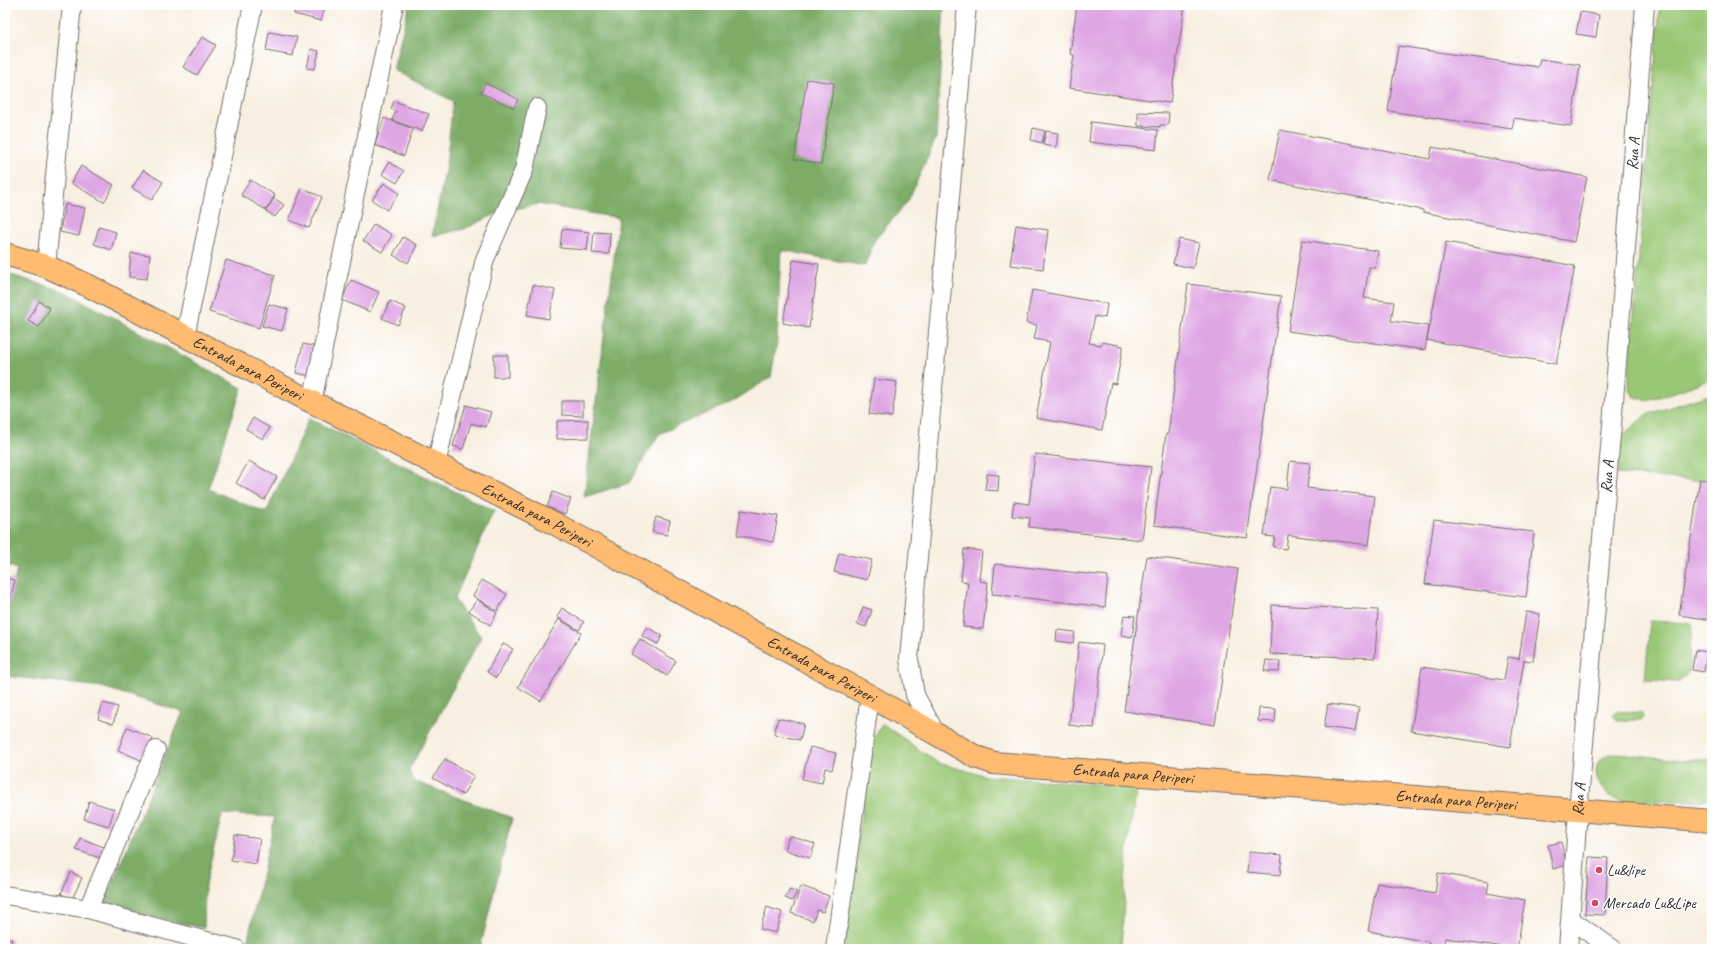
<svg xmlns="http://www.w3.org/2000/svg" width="1717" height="954" font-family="Caveat,sans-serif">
<rect width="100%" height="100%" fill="#fff"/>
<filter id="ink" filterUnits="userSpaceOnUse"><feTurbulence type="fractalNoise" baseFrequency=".025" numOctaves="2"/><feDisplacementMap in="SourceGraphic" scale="8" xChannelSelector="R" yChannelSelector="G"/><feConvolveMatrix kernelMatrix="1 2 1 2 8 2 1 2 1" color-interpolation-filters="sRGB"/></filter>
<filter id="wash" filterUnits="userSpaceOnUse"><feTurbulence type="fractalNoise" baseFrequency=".012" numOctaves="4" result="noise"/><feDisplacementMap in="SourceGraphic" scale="16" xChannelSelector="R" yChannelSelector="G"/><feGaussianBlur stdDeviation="0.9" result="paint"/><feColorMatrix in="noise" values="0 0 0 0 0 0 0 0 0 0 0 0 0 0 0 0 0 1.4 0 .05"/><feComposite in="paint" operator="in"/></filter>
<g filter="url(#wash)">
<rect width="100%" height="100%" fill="#f8efe0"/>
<g fill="#9ac775" stroke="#627950">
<path d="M1660,5H1712V379L1663,396L1645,400L1633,396L1629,387V375Z"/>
<path d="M1712,394V436L1708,481L1617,474L1618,439L1646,415Z"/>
<path d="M1650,621L1692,623L1689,672L1678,682L1645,680Z"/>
<path d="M1616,711L1642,713L1643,718L1641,720H1617L1613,716Z"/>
<path d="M883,724L938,763L986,776L1138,787C1125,840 1125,894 1121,949H841L873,737Z"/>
<path d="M1617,753L1682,760H1712V800C1694,801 1677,801 1659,801C1648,802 1634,804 1622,801C1595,795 1583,756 1617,753Z"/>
</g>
<g fill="#7bac66" stroke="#536c48">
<path d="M409,5H944L936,138L908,201L874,241L865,266L781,250L777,342L771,377L732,402L659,434L629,483L584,497L619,218L538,204L498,213L464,229L432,236L446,166L453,101L393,70Z"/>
<path d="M5,273L66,292L242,388L208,489L266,513L309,418L494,511L454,599L481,637L409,770L414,781L512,818L480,949H279L248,939L275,817L222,814L205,885L204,928L103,906L183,712L102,687L5,676V623L17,569L5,564Z"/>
</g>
<g id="blocks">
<g fill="#dfa6e4">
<path d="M296,5L324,10L321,21L294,14Z"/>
<path d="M1077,5H1185L1170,103L1069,88L1074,55L1070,54Z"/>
<path d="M1580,12L1599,15L1596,37L1576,34Z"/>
<path d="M269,32L297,37L293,56L266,51Z"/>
<path d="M202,37L216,45L197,75L183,67Z"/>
<path d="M1398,46L1538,67L1540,59L1580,65L1571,126L1514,118L1512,129L1388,111Z"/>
<path d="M311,49L319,51L315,69L307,68Z"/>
<path d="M807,79L834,83L821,164L794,159Z"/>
<path d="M485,83L518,99L514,108L481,93Z"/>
<path d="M394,101L429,114L422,131L392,120L396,111L391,109Z"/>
<path d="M1138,112L1169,113L1168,125H1160V127L1138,126Z"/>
<path d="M384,118L413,129L404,156L375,145Z"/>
<path d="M1091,122L1158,130L1156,150L1089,142Z"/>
<path d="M1033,128L1045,131L1042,143L1031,140Z"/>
<path d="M1280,130L1430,159L1432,147L1587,177L1574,242L1423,212V210L1270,180Z"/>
<path d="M1046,131L1058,133L1056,147L1043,145Z"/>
<path d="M389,162L404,171L397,183L382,174Z"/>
<path d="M81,166L114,185L104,202L71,183Z"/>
<path d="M143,170L163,182L152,200L132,188Z"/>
<path d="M250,180L275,195L266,210L241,195Z"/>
<path d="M384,183L399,193L387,210L372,200Z"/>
<path d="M302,188L322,197L309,228L289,220Z"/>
<path d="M274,198L284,205L275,217L266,211Z"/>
<path d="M65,204L85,208L79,236L60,232Z"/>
<path d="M374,224L392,235L382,252L363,241Z"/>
<path d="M1016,225L1048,230L1043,269L1010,265Z"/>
<path d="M99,227L116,232L111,250L94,244Z"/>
<path d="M562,229L589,232L587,250L560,248Z"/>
<path d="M594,232L610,233L609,254L592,253Z"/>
<path d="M403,237L417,245L408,263L393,255Z"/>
<path d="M1179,239L1199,243L1193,268L1173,264Z"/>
<path d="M1302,240L1378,251L1375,268L1369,267L1364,298L1394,302L1391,321L1429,326L1425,350L1288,331Z"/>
<path d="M1446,242L1575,266L1556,364L1427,340Z"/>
<path d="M131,253L150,255L147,279L129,277Z"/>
<path d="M226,260L275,275L259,328L209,312Z"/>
<path d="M793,260L819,264L809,328L783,323Z"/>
<path d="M351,280L379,292L370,312L342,300Z"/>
<path d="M1188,284L1281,296L1247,538L1154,525L1166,434H1168Z"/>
<path d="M533,285L555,290L549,319L527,315Z"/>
<path d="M1032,290L1107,304L1105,318L1095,316L1089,343L1101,345L1102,342L1123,346L1116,384L1111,383L1102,430L1036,418L1050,342L1034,339L1037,325L1026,323Z"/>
<path d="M39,301L50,308L39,327L28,321Z"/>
<path d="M390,301L406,308L398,325L382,318Z"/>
<path d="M269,304L288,309L282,331L262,326Z"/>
<path d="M303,344L318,347L311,376L296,373Z"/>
<rect x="494" y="355" width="14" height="22"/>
<path d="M874,379L897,382L892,417L869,414Z"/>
<path d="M562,401H583V416L562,415Z"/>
<path d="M466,405L491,412L486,427L471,423L463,449L453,446Z"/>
<path d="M253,418L270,428L263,439L246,429Z"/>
<path d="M588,420V438L557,439V421Z"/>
<path d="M1035,454L1151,467L1142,540L1029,527L1030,518L1012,516L1014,502L1029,504Z"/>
<path d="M249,461L277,477L264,500L236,483Z"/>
<path d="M1290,461L1310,463L1307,488L1375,496L1369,545L1288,535L1286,549L1273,547L1275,537L1264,536L1270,487L1287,489Z"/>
<path d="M987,474L999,475L998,491L985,490Z"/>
<path d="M1700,479L1712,481V620L1679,615Z"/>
<path d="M553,492L571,499L565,514L547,507Z"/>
<path d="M741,510L778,516L773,542L737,535Z"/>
<path d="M656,517L670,521L667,535L652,532Z"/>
<path d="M1434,520L1534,532L1526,597L1425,584Z"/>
<path d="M964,549L982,551L979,581L988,582L983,629L963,627L968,582L961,581Z"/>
<path d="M839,553L872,560L867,580L834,572Z"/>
<path d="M1147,556L1238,569L1215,725L1124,711Z"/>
<path d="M995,564L1108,576L1105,607L992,594Z"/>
<path d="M5,578L15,580L9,604L5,603Z"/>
<path d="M482,580L507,594L497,611L473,596Z"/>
<path d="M477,599L497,613L490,625L469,611Z"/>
<path d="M1272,605L1378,610L1375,658L1270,654Z"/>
<path d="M863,607L872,610L866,627L857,624Z"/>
<path d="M562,608L584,622L579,630L557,617Z"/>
<path d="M1526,612L1540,614L1533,661L1524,660L1510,747L1411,731L1422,667L1504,680L1508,657L1519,659Z"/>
<path d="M1124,615L1135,616L1132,637L1121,635Z"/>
<path d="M559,619L581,633L541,701L518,687Z"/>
<path d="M646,627L662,635L658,644L642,636Z"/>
<path d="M1057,630L1075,632L1073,643L1056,641Z"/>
<path d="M640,639L676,661L667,676L631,654Z"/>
<path d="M1079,642L1103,645L1094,728L1069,725Z"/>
<path d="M503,644L513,649L496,678L487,672Z"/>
<path d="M1695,650L1707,652L1704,672L1692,670Z"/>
<path d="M1266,660L1280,661L1279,672L1264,671Z"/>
<path d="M103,703L118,707L113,724L98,719Z"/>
<path d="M1328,704L1359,708L1355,731L1324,727Z"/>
<path d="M1259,708L1276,709L1275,722L1258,721Z"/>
<path d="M778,718L804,724L800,740L774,734Z"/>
<path d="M127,727L153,738L143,761L118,750Z"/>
<path d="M810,747L836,753L832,770L825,768L822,783L802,779Z"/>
<path d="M445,759L474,776L463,795L433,778Z"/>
<path d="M89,801L114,809L109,826L84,819Z"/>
<path d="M235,835L260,839L256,864L231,860Z"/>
<path d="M789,836L815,844L810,858L785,850Z"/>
<path d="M80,838L109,849L106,860L76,850Z"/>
<path d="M1561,842L1567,865L1553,869L1548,845Z"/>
<path d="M1249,852L1282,855L1280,875L1247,872Z"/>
<path d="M1589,857L1608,858L1605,915L1585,914Z"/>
<path d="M71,872L82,878L72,899L61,894Z"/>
<path d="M1438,873L1489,882L1487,893L1525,900L1517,949L1445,938L1443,949L1428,947L1429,942L1368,931L1377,883L1435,893Z"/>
<path d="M801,886L829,896L823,912L817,910L813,921L791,913Z"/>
<path d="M790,889L797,892L792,901L785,898Z"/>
<path d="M767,907L782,912L776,933L760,929Z"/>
<path d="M5,937L12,939L10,948L13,949H5Z"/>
</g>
</g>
</g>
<g filter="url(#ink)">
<use href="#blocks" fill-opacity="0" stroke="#73706a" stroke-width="1"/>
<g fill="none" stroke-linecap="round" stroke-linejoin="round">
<defs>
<g id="minor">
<path d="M46,266L72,5"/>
<path d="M185,337L253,5"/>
<path d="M312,402L394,5"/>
<path d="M436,464L485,259L524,170L537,108"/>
<path d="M937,736L915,695L909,659L967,5"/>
<path d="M5,895L88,909L236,949"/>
<path d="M88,909L156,750"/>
<path d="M1571,920L1613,949"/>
<path d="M835,949L870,696"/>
<path id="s1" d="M1568,949L1578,811L1613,413L1645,5"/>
</g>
<g id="major">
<path id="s2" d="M5,254L46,266L89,286L312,402L550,521L870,696L976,757L994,763L1712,821"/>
</g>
</defs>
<use href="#minor" stroke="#73706a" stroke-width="20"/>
<use href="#major" stroke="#73706a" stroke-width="24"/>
<use href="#minor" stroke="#fff" stroke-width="18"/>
<use href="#major" stroke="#febb71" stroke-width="22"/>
</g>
</g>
<g fill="#d1495b" stroke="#fff" stroke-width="1.5">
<circle cx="1599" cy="870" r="4"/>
<circle cx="1595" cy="903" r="4"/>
</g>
<g text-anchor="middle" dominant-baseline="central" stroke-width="3" stroke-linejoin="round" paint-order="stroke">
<g font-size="16" fill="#2b2b2b" stroke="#fff">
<text stroke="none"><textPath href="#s1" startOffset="798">Rua A</textPath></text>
<text stroke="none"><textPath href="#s2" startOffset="269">Entrada para Periperi</textPath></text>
<text stroke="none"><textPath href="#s1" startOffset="474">Rua A</textPath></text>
<text stroke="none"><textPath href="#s2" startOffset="593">Entrada para Periperi</textPath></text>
<text stroke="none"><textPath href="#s2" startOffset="917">Entrada para Periperi</textPath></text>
<text stroke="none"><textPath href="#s2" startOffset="1253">Entrada para Periperi</textPath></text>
<text stroke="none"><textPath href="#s1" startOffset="150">Rua A</textPath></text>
<text stroke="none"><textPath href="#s2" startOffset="1577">Entrada para Periperi</textPath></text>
</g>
<g font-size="16" fill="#2b2b2b" stroke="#fff" text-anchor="start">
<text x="1607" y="870">Lu&amp;lipe</text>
<text x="1603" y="903">Mercado Lu&amp;Lipe</text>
</g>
</g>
<rect width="1717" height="954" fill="none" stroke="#fff" stroke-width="20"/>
</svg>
